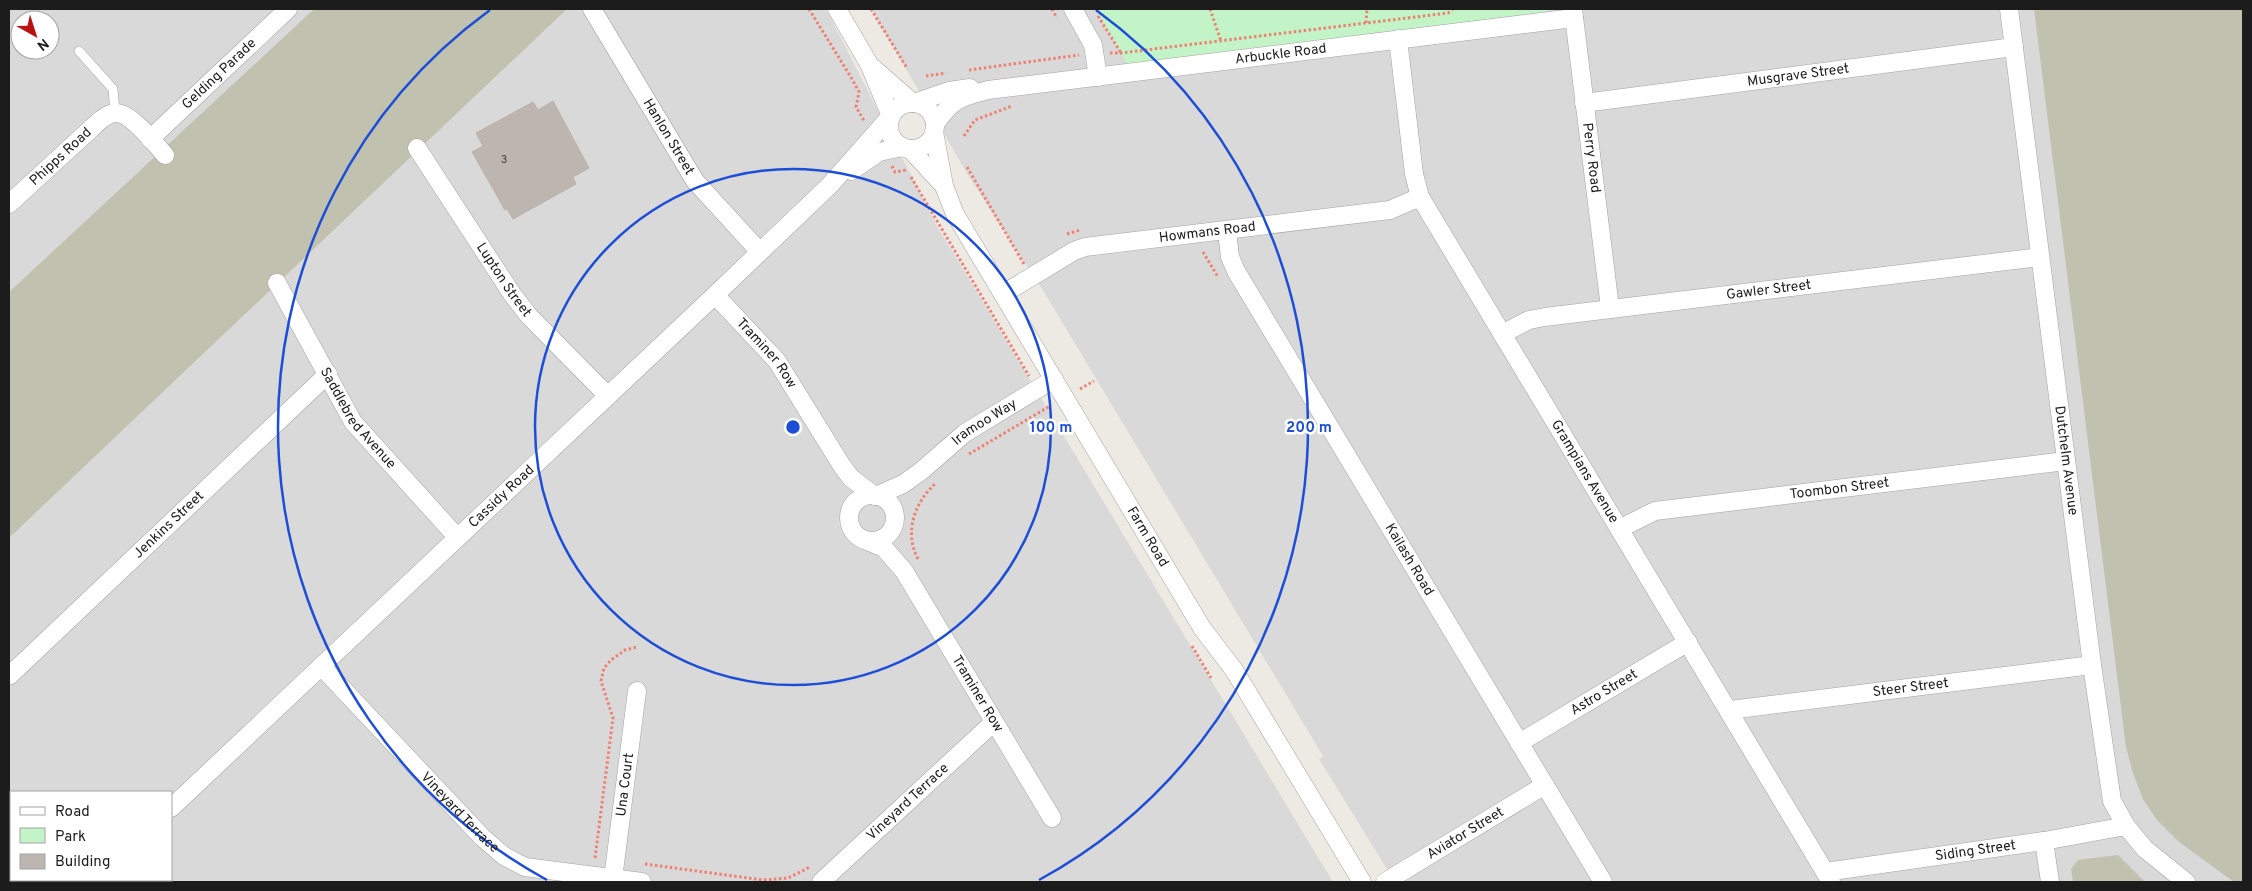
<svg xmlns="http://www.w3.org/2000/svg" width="2252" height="891" font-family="Overpass,sans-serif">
<rect width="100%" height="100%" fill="#edeae3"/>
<g fill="#dad9d9" fill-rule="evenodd">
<path d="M9,9H314L9,292ZM20,20H50V50H20Z"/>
<path d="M567,9H826L937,226L1333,882H9V538ZM11,792H171V880H11Z"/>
<path d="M871,9H2243V882H1395L1319,759L1323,756L1044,292L968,175Z"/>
</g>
<g fill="#c0c1af">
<path d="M314,9H567L9,538V292Z"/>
<path d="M2034,9H2243V882H2234L2179,842L2157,820L2143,799L2133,773L2126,747Z"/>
<path d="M2118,855L2145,882H2073L2071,869L2078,860Z"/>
</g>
<path fill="#c3f4c7" d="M1096,9H1552L1543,12L1127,64Z"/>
<path fill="#bdb6b0" stroke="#bdb1a7" d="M553,101L589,168L573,177L576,184L513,219L507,209L505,210L472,152L483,146L476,133L533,102L538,110Z"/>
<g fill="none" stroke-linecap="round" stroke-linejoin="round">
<defs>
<path id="service" d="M79,51L113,89L115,113"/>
<g id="minor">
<path id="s1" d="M592,9L695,181L760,252"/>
<path d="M837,9L869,64L891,116"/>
<path d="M1073,9L1093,45L1098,77"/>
<path id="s2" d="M1573,9L1610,308"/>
<path id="s3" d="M2009,9L2092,665L2112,801L2126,826L2145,849L2186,882"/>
<path id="s4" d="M1398,39L1414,174L1420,197L1831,882"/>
<path d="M873,68L913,103"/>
<path d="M914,103L949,91L970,88"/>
<path id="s5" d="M1584,103L2014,47"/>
<circle cx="912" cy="126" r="23"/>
<path id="s6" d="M935,124C953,99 958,98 988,90L1574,18"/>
<path id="s7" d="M934,132L944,186L955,214L1202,628L1234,670L1362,882"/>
<path id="s8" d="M150,139L288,9"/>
<path id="s9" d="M417,148L512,294L529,316L608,396"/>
<path d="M910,149L944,186"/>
<path d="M851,171L879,152L903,147"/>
<path id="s10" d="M9,204L95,125C100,120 107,114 115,113C130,111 155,144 165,155"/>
<path id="s11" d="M1227,231L1230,257L1236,271L1603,882"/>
<path id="s12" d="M277,283L353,422L457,537"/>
<path id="s13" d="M1003,294L1074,251L1085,247L1390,210L1420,197"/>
<path id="s14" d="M715,295L777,361L842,466L851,478L875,496"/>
<path id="s15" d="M1502,334L1529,320L1545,317L2040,257"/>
<circle cx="872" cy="518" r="23"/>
<path id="s16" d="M876,496L903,484L920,472L965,433L1054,379"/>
<path id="s17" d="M1619,529L1655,511L2066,461"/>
<path id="s18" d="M867,541L884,548L904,571L1052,818"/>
<path id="s19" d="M321,666L482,837L504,856L525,867L642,882"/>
<path id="s20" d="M9,676L328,374"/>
<path id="s21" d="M1730,710L2092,665"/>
<path id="s22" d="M1519,743L1688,642"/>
<path id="s23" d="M171,808L715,295L830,185L890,117"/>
<path d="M2044,841L2050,882"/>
<path id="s24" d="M1825,872L2044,841L2126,826"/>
<path id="s25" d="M613,879L637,691"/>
<path d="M92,882L95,880"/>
<path id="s26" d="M821,882L994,722"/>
<path id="s27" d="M1385,882L1545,785"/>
</g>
</defs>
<use href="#service" stroke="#a3a3a3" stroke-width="10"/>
<use href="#minor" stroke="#a3a3a3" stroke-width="19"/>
<g stroke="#ee8173" stroke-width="3" stroke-dasharray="2.5 2.5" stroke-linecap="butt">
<path d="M809,9L852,79L859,92L856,107L865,122"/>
<path d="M871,9L907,68"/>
<path d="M1052,9L1057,18"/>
<path d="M1210,9L1221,41"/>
<path d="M1098,16L1121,53"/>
<path d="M1366,23L1367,9"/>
<path d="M1110,53H1121L1448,13L1453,9"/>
<path d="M969,70L1079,55"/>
<path d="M926,76L946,73"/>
<path d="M964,136L975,120L1012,106"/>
<path d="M892,166L895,172L906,170"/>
<path d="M967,167L1024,264"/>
<path d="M911,177L1029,376"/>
<path d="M1067,234L1080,230"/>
<path d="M1203,252L1218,277"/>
<path d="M1080,389L1094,381"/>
<path d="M969,454L1050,406"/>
<path d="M918,559C904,533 914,503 935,484"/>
<path d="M1192,646L1211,678"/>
<path d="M595,858L613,718L601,681L604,668L611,660L625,650L637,647"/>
<path d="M645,864L763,880L788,878L810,867"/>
</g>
<use href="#service" stroke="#fff" stroke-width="9"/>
<use href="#minor" stroke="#fff" stroke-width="18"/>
</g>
<g fill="none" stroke="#1d4ed8" stroke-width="2.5">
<circle cx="793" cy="427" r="258"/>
<path d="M547 880A516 516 0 0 1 490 10M1096 10A516 516 0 0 1 1039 880"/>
</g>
<g text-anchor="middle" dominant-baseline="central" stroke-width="5" stroke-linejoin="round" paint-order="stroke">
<g font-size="11" fill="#444241">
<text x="504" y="160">3</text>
</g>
<g font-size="14" fill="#1c1c1c" stroke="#fff">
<text stroke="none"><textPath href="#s6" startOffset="360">Arbuckle Road</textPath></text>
<text stroke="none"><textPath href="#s8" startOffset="95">Gelding Parade</textPath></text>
<text stroke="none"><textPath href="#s5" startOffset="216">Musgrave Street</textPath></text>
<text stroke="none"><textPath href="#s1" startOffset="149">Hanlon Street</textPath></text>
<text stroke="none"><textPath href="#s10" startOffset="70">Phipps Road</textPath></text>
<text stroke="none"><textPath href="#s2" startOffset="150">Perry Road</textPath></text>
<text stroke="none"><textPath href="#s13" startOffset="218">Howmans Road</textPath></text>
<text stroke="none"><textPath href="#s9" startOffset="158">Lupton Street</textPath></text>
<text stroke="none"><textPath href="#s15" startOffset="272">Gawler Street</textPath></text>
<text stroke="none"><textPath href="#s14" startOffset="78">Traminer Row</textPath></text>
<text stroke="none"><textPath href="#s12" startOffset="158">Saddlebred Avenue</textPath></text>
<text stroke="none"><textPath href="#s16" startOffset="132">Iramoo Way</textPath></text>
<text stroke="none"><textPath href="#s3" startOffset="455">Dutchelm Avenue</textPath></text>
<text stroke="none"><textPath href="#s4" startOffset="480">Grampians Avenue</textPath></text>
<text stroke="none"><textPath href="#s17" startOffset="226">Toombon Street</textPath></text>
<text stroke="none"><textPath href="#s23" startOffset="454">Cassidy Road</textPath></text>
<text stroke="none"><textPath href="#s20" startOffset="220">Jenkins Street</textPath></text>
<text stroke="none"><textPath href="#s7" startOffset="461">Farm Road</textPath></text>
<text stroke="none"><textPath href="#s11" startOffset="378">Kailash Road</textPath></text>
<text stroke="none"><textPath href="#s21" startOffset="182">Steer Street</textPath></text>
<text stroke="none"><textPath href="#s22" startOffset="99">Astro Street</textPath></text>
<text stroke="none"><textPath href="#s18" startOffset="192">Traminer Row</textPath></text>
<text stroke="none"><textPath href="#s25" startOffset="95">Una Court</textPath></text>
<text stroke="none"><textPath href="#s26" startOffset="118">Vineyard Terrace</textPath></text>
<text stroke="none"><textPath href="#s19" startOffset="202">Vineyard Terrace</textPath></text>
<text stroke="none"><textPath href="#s27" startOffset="94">Aviator Street</textPath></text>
<text stroke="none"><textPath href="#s24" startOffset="152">Siding Street</textPath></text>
</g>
</g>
<circle cx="793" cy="427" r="8" fill="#1d4ed8" stroke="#fff" stroke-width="2.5"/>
<g font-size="15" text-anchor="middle" font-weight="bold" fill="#1d4ed8" stroke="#fff" stroke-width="5" stroke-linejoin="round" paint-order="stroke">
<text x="1051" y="432">100 m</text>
<text x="1309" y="432">200 m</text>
</g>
<rect width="2252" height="891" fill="none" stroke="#1c1c1c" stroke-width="20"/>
<rect x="10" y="791" width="162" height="90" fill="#ffffff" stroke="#a4a4a4"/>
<rect x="20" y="807" width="25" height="8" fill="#ffffff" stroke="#a4a4a4"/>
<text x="55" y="816" font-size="15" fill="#1c1c1c">Road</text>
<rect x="20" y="828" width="25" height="15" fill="#c3f4c7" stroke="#a4a4a4"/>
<text x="55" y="841" font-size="15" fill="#1c1c1c">Park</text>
<rect x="20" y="854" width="25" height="15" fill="#bdb6b0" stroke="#a4a4a4"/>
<text x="55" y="866" font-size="15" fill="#1c1c1c">Building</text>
<g transform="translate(35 35) rotate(141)"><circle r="24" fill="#ffffff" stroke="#a4a4a4"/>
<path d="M0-4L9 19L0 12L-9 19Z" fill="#b91210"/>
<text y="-8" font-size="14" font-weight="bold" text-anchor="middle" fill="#1c1c1c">N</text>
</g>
</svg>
